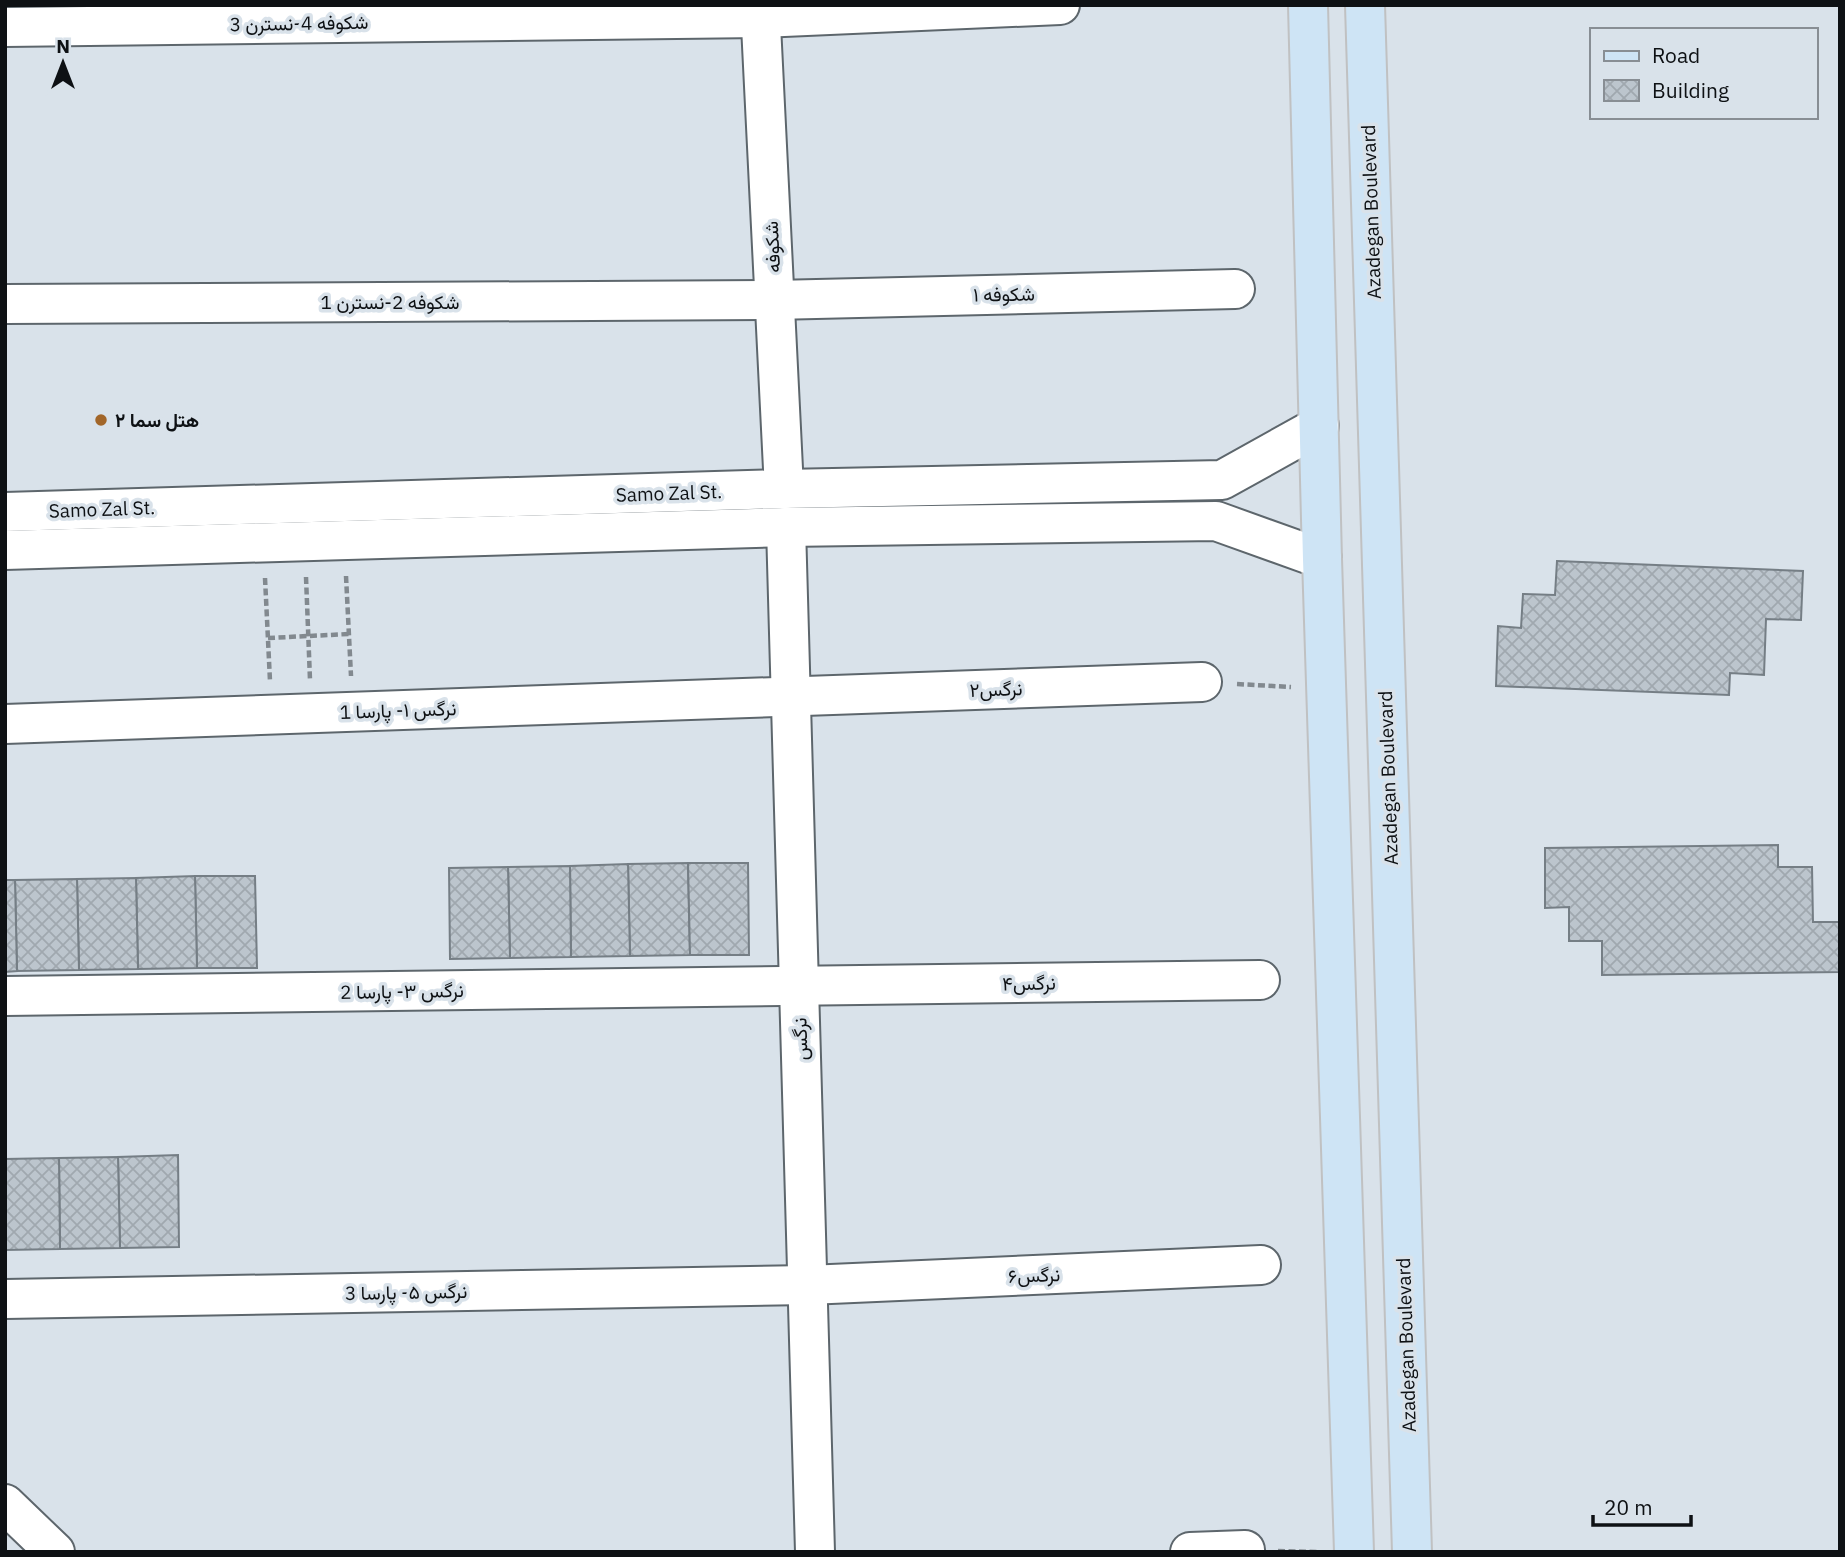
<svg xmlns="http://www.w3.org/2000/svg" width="1845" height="1557" font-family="'IBM Plex Sans',Vazirmatn,sans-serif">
<defs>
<pattern id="building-cross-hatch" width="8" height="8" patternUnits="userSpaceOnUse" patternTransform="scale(1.75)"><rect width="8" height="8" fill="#bcc5cd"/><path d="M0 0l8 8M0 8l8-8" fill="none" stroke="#a0a8af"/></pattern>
</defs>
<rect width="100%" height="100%" fill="#d9e2ea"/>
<g fill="url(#building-cross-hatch)" stroke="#757e85" stroke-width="2">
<path d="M1557,561L1803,571L1801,620L1766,619L1764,675L1730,673L1729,695L1496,686L1498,626L1521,628L1523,594L1555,595Z"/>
<path d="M1778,845V867H1812L1813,922H1840V972L1602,975V941H1569V907L1545,908V848Z"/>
<path d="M688,863L690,955L630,956L628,864Z"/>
<path d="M688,863H748L749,955H690Z"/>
<path d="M628,864L630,956L571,957L570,866Z"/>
<path d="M570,866L571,957L510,958L508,867Z"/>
<path d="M508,867L510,958L450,959L449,868Z"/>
<path d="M195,876H255L257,968H197Z"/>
<path d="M195,876L197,968L138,969L136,878Z"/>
<path d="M136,878L138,969L79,970L77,879Z"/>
<path d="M77,879L79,970L17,971L15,880Z"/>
<path d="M5,880H15L17,971L5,972Z"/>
<path d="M178,1155L179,1247L120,1248L118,1157Z"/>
<path d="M118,1157L120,1248L60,1249L59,1158Z"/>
<path d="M59,1158L60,1249L5,1250V1159Z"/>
</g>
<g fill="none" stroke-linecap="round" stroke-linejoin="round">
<defs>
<g id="street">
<path d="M760,5L784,489"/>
<path d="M5,27L761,18L1060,5"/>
<path d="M5,304L774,300L1235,289"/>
<path d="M786,527L815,1552"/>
<path d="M5,724L1202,682"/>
<path d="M5,996L1260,980"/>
<path d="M5,1299L808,1285L1261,1265"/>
<path d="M5,1504L55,1552"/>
<path d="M1190,1552L1245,1550"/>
</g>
<g id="secondary">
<path d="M5,512L784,489L1222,480L1319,426"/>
<path d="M5,550L786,527L1216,521L1322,559"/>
</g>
<g id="primary">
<path d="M1308,5L1322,559L1354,1552"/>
<path d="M1365,5L1412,1552"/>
</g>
</defs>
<use href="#street" stroke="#5d666c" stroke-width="42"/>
<use href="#secondary" stroke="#5d666c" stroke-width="42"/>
<use href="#primary" stroke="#c0c1c2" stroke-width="42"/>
<g stroke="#82898f" stroke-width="4.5" stroke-dasharray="7 3.5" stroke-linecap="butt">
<path d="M346,576L351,676"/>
<path d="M306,577L310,680"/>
<path d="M265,578L270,681"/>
<path d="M268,638L349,634"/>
<path d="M1237,684L1291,687"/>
<path d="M1278,1551L1318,1552"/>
</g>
<use href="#street" stroke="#fff" stroke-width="38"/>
<use href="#secondary" stroke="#fff" stroke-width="38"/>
<use href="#primary" stroke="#cee4f5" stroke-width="38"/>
</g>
<circle fill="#a26629" stroke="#d9e2ea" stroke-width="2.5" cx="101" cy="420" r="7"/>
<g text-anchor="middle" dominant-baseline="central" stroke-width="7" stroke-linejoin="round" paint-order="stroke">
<g font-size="19" fill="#0e1114" stroke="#d9e2ea">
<text transform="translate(299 23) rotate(-1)">شکوفه 4-نسترن 3</text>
<text transform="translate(1371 212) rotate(-92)">Azadegan Boulevard</text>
<text transform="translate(772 247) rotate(-93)">شکوفه</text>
<text transform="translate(1004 294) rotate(-1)">شکوفه ۱</text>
<text x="390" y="302">شکوفه 2-نسترن 1</text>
<text transform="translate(669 493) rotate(-2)">Samo Zal St.</text>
<text transform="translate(102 509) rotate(-2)">Samo Zal St.</text>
<text transform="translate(996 689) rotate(-2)">نرگس۲</text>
<text transform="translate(398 710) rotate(-2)">نرگس ۱- پارسا 1</text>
<text transform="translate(1388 778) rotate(-92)">Azadegan Boulevard</text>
<text transform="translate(1029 983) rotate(-1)">نرگس۴</text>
<text transform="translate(402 991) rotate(-1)">نرگس ۳- پارسا 2</text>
<text transform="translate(800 1039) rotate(-92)">نرگس</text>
<text transform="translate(1034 1275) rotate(-2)">نرگس۶</text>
<text transform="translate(406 1292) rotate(-1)">نرگس ۵- پارسا 3</text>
<text transform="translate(1406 1345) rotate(-92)">Azadegan Boulevard</text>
</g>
<g font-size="19" font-weight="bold" fill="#0e1114" stroke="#d9e2ea" text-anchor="start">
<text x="115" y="420">هتل سما ۲</text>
</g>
</g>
<rect width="1845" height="1557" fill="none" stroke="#0e1114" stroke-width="14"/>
<rect x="1590" y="28" width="228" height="91" fill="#d9e2ea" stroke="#888e94" stroke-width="2"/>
<rect x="1604" y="51" width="35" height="10" fill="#cee4f5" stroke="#888e94" stroke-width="2"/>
<text x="1652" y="63" font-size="21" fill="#0e1114">Road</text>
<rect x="1604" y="80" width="35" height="21" fill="url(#building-cross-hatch)" stroke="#888e94" stroke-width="2"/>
<text x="1652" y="98" font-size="21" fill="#0e1114">Building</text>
<g transform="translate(63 63)" stroke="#d9e2ea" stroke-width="5" paint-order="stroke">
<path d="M0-5L12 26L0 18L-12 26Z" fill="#0e1114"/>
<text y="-10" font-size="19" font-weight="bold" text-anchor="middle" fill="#0e1114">N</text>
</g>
<path d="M1593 1515v10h98v-10" fill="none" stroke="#0e1114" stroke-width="3.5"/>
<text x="1604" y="1515" font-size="21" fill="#0e1114" stroke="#d9e2ea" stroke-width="5" paint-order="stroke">20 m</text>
</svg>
